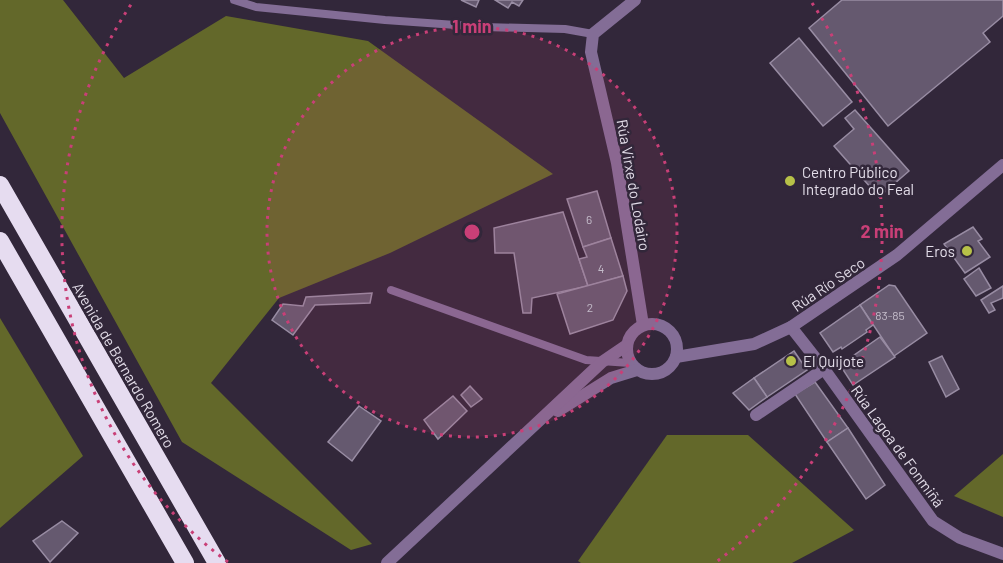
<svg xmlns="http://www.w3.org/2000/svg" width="1003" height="563" font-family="Barlow,sans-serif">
<rect width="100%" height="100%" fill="#32273a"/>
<g fill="#63682a">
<path d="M0,0H63L124,78L226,16L368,41L553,174L390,253L279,298L211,383L372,544L351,550L182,442L0,113Z"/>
<path d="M0,318L83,456L0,528Z"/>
<path d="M667,435H748L854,530L792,563H581L578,561Z"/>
<path d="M1003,454V517L954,496Z"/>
</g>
<g fill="#65596f" stroke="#988ca3" stroke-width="1.5">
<path d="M461,0H479L476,7Z"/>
<path d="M495,0H523L519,6L512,2L508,8Z"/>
<path d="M842,0H1003V16L983,33L990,42L888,126L809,28Z"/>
<path d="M799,38L852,102L823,126L770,63Z"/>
<path d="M855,110L909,171L879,197L834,146L854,129L845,118Z"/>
<path d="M597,191L611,238L583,247L567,199Z"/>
<path d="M563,212L588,286L532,298L531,313H523L514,253H495L494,228Z"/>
<path d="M973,227L982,239L978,241L990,257L965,273L944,244Z"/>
<path d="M611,238L623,276L588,286L579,259L587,257L583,247Z"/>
<path d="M979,268L991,288L976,296L964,279Z"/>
<path d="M623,276L627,291L613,320L570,334L557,294Z"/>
<path d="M889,285L895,286L927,333L894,356L860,305Z"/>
<path d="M1003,286V298L991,303L995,310L989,313L981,300Z"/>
<path d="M372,293L370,303L315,305L293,335L272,320L283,304L303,306L306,297Z"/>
<path d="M860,305L873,325L866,330L867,332L842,349L841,347L833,352L820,333Z"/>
<path d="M880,337L895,357L853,385L840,365Z"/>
<path d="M794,351L807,370L767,397L754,378Z"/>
<path d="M942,356L959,389L946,397L929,362Z"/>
<path d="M754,378L767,397L749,410L733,393Z"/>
<path d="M815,382L848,428L827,442L795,394Z"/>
<path d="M470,386L482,399L471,407L461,395Z"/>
<path d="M453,396L467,411L438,439L424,420Z"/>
<path d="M359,406L381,421L352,461L328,442Z"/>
<path d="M848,428L885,485L866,499L827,442Z"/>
<path d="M62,521L78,533L50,562L33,541Z"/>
</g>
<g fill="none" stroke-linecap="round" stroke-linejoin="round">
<g stroke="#836d96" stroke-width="8">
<path d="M234,0L256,7L385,20L484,27L565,29L593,34"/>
<path d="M391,290L586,360L630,363"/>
</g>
<g stroke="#836d96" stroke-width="12">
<path d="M635,0L593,34L591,52L617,163L643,325"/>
<circle cx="652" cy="349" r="25"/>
<path d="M791,327L824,369L933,521L960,538L1003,554"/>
<path d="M676,357L754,344L791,327L897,255L1003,165"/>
<path d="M558,411L611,378L637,370"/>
<path d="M756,415L824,369"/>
<path d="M387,563L602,362L627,345"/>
</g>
<g stroke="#e6dcf0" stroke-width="18">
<path d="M0,185L217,563"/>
<path d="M0,241L185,563"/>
</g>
</g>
<circle cx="472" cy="232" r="205" fill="#c93f77" fill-opacity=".12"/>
<g fill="none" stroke="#c93f77" stroke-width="3" stroke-dasharray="3 6">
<circle cx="472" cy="232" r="205"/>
<path d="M228 562A410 410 0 0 1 132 3M812 3A410 410 0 0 1 716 562"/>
</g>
<g fill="#b7c148" stroke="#32273a" stroke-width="2">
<circle cx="790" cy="181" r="6"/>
<circle cx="967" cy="251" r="6"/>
<circle cx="791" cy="361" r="6"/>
</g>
<g text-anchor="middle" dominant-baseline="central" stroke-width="5" stroke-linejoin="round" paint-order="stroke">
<g font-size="12" fill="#c4bcca">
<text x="589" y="219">6</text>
<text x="601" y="268">4</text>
<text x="590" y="307">2</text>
<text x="890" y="315">83-85</text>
</g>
<g font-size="15" fill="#e3dde9" stroke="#32273a" text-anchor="start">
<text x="802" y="172">Centro Público<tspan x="802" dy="17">Integrado do Feal</tspan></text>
<text x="955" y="251" text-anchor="end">Eros</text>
<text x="803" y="361">El Quijote</text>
</g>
<g font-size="15" fill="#e3dde9" stroke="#32273a">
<text transform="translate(634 185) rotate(80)">Rúa Virxe do Lodairo</text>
<text transform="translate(828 284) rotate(-34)">Rúa Río Seco</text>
<text transform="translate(124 365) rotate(60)">Avenida de Bernardo Romero</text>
<text transform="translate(898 446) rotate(54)">Rúa Lagoa de Fonmiñá</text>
</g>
</g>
<circle cx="472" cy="232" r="9" fill="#c93f77" stroke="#32273a" stroke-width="3"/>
<g font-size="18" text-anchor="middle" font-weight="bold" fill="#c93f77" stroke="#32273a" stroke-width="5" stroke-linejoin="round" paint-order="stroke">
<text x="472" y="33">1 min</text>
<text x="882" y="238">2 min</text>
</g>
</svg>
